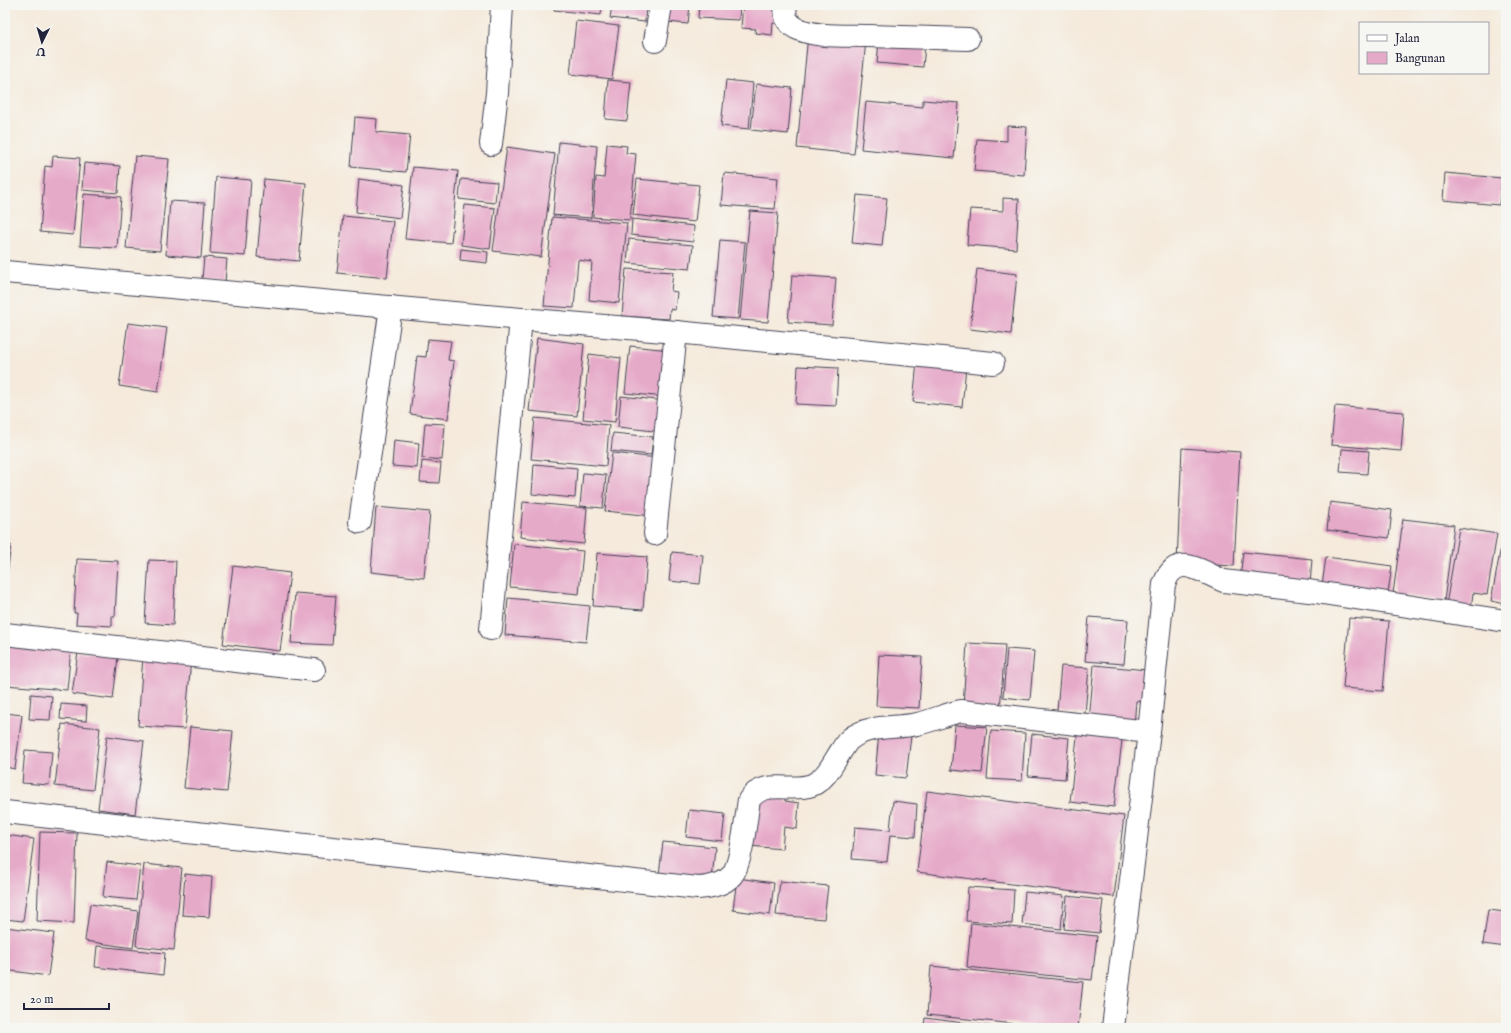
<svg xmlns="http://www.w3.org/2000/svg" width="1511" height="1033" font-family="'IM FELL English',serif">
<rect width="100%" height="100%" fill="#f6f6f2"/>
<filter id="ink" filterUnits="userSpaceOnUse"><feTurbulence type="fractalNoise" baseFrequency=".025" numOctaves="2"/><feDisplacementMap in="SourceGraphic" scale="8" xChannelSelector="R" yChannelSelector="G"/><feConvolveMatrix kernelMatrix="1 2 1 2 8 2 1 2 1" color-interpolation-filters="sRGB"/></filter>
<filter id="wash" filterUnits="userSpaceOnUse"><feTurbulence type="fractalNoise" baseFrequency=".012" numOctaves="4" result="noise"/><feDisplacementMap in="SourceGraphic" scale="16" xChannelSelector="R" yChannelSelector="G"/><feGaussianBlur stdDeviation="0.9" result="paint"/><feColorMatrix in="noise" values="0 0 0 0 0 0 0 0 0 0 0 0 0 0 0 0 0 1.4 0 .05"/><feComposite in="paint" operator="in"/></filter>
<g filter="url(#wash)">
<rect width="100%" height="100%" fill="#f5eadb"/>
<g id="blocks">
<g fill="#e6aac9">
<path d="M555,5H602L601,15L554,10Z"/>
<path d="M612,5H646L645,22L610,18Z"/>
<path d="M659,5H690L688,24L657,21Z"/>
<path d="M699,5H740L739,20L698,18Z"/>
<path d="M743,5H784L782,23H773L772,35L755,33L756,29L741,28Z"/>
<path d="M576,21L619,26L612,79L570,74Z"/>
<path d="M808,35L866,41L854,154L797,148Z"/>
<path d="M879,41L925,45L923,67L877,63Z"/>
<path d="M608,80L631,82L627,121L605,119Z"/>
<path d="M726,80L753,83L749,129L721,126Z"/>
<path d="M756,84L792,88L788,134L751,130Z"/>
<path d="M923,100L959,103L954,158L861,149L866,102L923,107Z"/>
<path d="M355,117L377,119L376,132L410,135L406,172L351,167Z"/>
<path d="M1007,126L1027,127L1024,175L974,171L977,139L1007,141Z"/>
<path d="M559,142L597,146L591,218L553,215Z"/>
<path d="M607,144L627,146L626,153L636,154L630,220L593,217L596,177L604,178Z"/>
<path d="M507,147L555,154L541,257L493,251Z"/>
<path d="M53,156L80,158L73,235L40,232L45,166L52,167Z"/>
<path d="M135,156L169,159L160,251L126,248Z"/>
<path d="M84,163L120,166L118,193L82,190Z"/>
<path d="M413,167L458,171L451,243L405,239Z"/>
<path d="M724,173L778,178L775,209L721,205Z"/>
<path d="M1445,173L1502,178L1499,205L1443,200Z"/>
<path d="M216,177L251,180L245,256L210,253Z"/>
<path d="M264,179L306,183L299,261L257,257Z"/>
<path d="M359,179L404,185L400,218L356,212Z"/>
<path d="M461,179L497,182L495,203L459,199Z"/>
<path d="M637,179L699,185L695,222L633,215Z"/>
<path d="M84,194L121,197L117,248L80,246Z"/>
<path d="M857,195L887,198L882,246L852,243Z"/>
<path d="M1003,198L1019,199L1016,249L967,245L970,209L1003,211Z"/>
<path d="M170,201L205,203L201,258L166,255Z"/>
<path d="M465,205L495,208L490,249L461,245Z"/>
<path d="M750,211L778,213L768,322L740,320Z"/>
<path d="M343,216L393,221L387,278L337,273Z"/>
<path d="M552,217L627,223L619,303L589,300L592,262L578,260L574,308L544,306Z"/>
<path d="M632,219L694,226L693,242L631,235Z"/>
<path d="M629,239L693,245L690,269L627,263Z"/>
<path d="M720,240L745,242L738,319L713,317Z"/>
<path d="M461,249L488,252L487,263L460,260Z"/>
<path d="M204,257L227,259L225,282L202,279Z"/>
<path d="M626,269L673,272L671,291L677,292L675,310L670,309L669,319L622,316Z"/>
<path d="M977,269L1017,274L1011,334L970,329Z"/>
<path d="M792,275L836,278L832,325L788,322Z"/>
<path d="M128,323L167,328L158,392L119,386Z"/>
<path d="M537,338L584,344L577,416L529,411Z"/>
<path d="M428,339L451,341L448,360L454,361L448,419L410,414L417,356L426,357Z"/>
<path d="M630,346L670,350L665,397L625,393Z"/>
<path d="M589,354L621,358L615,422L583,419Z"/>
<path d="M917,362L966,367L962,407L913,402Z"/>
<path d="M798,366L838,368L836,406L796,404Z"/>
<path d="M621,396L666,401L663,432L618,427Z"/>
<path d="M1335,406L1404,412L1401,451L1331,445Z"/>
<path d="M535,418L609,425L606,466L531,459Z"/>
<path d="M425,423L445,424L442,460L422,458Z"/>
<path d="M613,433L653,437L651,455L611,451Z"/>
<path d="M394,440L419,443L417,468L392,466Z"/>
<path d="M1182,448L1240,452L1234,566L1177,563Z"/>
<path d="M1342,449L1369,451L1367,474L1340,472Z"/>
<path d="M612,453L658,458L652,516L605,511Z"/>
<path d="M422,461L441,463L439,483L420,482Z"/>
<path d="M534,464L577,468L575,498L532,494Z"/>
<path d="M583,473L606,475L603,508L580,506Z"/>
<path d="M523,502L587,508L584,544L520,537Z"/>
<path d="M1330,502L1392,510L1389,538L1327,530Z"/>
<path d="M376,507L430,512L424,578L371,572Z"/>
<path d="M1403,519L1454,525L1444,601L1393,594Z"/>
<path d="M1459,528L1497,534L1487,595L1473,593L1471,609L1446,605Z"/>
<path d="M1503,536L1506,537V604L1491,601Z"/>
<path d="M5,544L11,545L6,582H5Z"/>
<path d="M514,544L583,551L579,594L510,587Z"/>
<path d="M672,552L703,555L700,584L669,581Z"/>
<path d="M1243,552L1312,559L1310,585L1240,578Z"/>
<path d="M597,553L647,557L643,610L593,606Z"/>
<path d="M1326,557L1392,566L1388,593L1322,585Z"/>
<path d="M77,559L118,561L115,616H112V626L76,624L77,613H74Z"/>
<path d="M149,560L176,561L173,625L145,623Z"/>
<path d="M233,566L290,573L280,651L223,644Z"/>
<path d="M295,593L336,596L332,645L291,643Z"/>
<path d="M508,598L590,606L586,642L505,635Z"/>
<path d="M1089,617L1128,620L1124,664L1085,661Z"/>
<path d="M1349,618L1389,621L1383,691L1343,688Z"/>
<path d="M5,643L71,648L67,690L5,685Z"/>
<path d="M967,643L1005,645L1000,710L963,707Z"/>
<path d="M1007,649L1034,651L1030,700L1003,697Z"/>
<path d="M78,652L118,657L113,699L72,694Z"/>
<path d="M879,655L922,657L919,708L876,706Z"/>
<path d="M143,656L191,659L185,729L138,726Z"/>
<path d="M1094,665L1147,670L1144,702L1136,701L1134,726L1089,722Z"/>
<path d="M1061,666L1089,668L1085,714L1057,711Z"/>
<path d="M31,694L52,696L50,720L29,719Z"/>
<path d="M61,704L87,706L86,721L60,719Z"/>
<path d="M5,713L22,715L15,769L5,767Z"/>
<path d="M62,724L100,728L93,790L55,786Z"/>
<path d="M955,725L987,727L982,773L951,770Z"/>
<path d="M190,727L233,731L227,792L184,788Z"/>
<path d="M1078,727L1123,732L1114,807L1070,802Z"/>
<path d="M991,731L1025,733L1022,781L987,779Z"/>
<path d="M879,733L911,736L906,778L875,775Z"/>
<path d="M1032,734L1069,738L1065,779L1028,776Z"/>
<path d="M107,736L144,741L135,814L98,809Z"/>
<path d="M25,750L52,752L49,785L22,783Z"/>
<path d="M927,791L1124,816L1114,897L917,872Z"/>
<path d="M786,793L785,801L799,803L797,829L784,827L782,849L750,846L755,798Z"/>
<path d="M893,801L917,804L915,837L890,835L887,862L852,859L855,827L890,830Z"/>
<path d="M689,810L725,814L722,841L686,837Z"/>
<path d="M40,832L77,833L74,923L37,921Z"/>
<path d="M5,835L34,839L23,921L5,919Z"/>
<path d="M663,842L715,847L712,880L659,875Z"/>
<path d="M107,862L140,866L136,900L103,897Z"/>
<path d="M144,864L182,868L174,950L136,946Z"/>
<path d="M185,874L212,877L209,917L182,915Z"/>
<path d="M737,878L774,883L770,915L733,910Z"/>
<path d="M780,881L828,886L824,919L776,915Z"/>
<path d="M968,887L1014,890L1012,924L966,921Z"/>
<path d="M1025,892L1064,896L1061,929L1022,924Z"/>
<path d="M1067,896L1103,900L1099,933L1064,929Z"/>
<path d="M90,904L138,911L133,948L85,941Z"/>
<path d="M1488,910L1506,912V947L1483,944Z"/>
<path d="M971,923L1097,936L1092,980L967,967Z"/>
<path d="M5,927L54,933L48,976L5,970Z"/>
<path d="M97,946L165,953L163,975L95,967Z"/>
<path d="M931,966L1083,982L1078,1028H1055L927,1015Z"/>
<path d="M925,1018L996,1027V1028H924Z"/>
</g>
</g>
</g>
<g filter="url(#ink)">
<use href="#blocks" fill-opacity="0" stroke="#424053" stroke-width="1"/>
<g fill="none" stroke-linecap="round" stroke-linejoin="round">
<defs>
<g id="minor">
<path d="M786,5C784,16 786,22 796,28C816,38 848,35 869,36C902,37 935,38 968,39"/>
<path d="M655,41L661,5"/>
<path d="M491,144L497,93L502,5"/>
<path d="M5,272L521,319L676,332L993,363"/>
<path d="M360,522L391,307"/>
<path d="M655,534L676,332"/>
<path d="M491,629L521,319"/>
<path d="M5,634L314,670"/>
<path d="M5,812L698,888C710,887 724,885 732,875C742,863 746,817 749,800C764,778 790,793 812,785C826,779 833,763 841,751C844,747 846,742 850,739C869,724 894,729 917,724C932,721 946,714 961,711L1149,732"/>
<path d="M1113,1028L1149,732L1164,584C1166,581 1167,576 1170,573C1183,555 1209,576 1224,581L1309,591L1506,621"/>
</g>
</defs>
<use href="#minor" stroke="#424053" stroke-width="24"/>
<use href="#minor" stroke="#fff" stroke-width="22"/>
</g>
</g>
<rect width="1511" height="1033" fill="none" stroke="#f6f6f2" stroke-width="20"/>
<rect x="1359" y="22" width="130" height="52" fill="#f6f6f2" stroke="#a1a1a9"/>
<rect x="1367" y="35" width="20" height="6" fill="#ffffff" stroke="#a1a1a9"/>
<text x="1395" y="42" font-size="12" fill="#22223b">Jalan</text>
<rect x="1367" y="52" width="20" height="12" fill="#e6aac9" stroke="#a1a1a9"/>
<text x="1395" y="62" font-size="12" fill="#22223b">Bangunan</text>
<g transform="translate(42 42) rotate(185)" stroke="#f6f6f2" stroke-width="3" paint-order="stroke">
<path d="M0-3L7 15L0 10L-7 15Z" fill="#22223b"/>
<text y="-6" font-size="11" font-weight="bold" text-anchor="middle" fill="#22223b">U</text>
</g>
<path d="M24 1003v6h85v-6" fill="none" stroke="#22223b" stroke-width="2"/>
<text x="30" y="1003" font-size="12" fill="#22223b" stroke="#f6f6f2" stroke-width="3" paint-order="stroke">20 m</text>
</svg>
